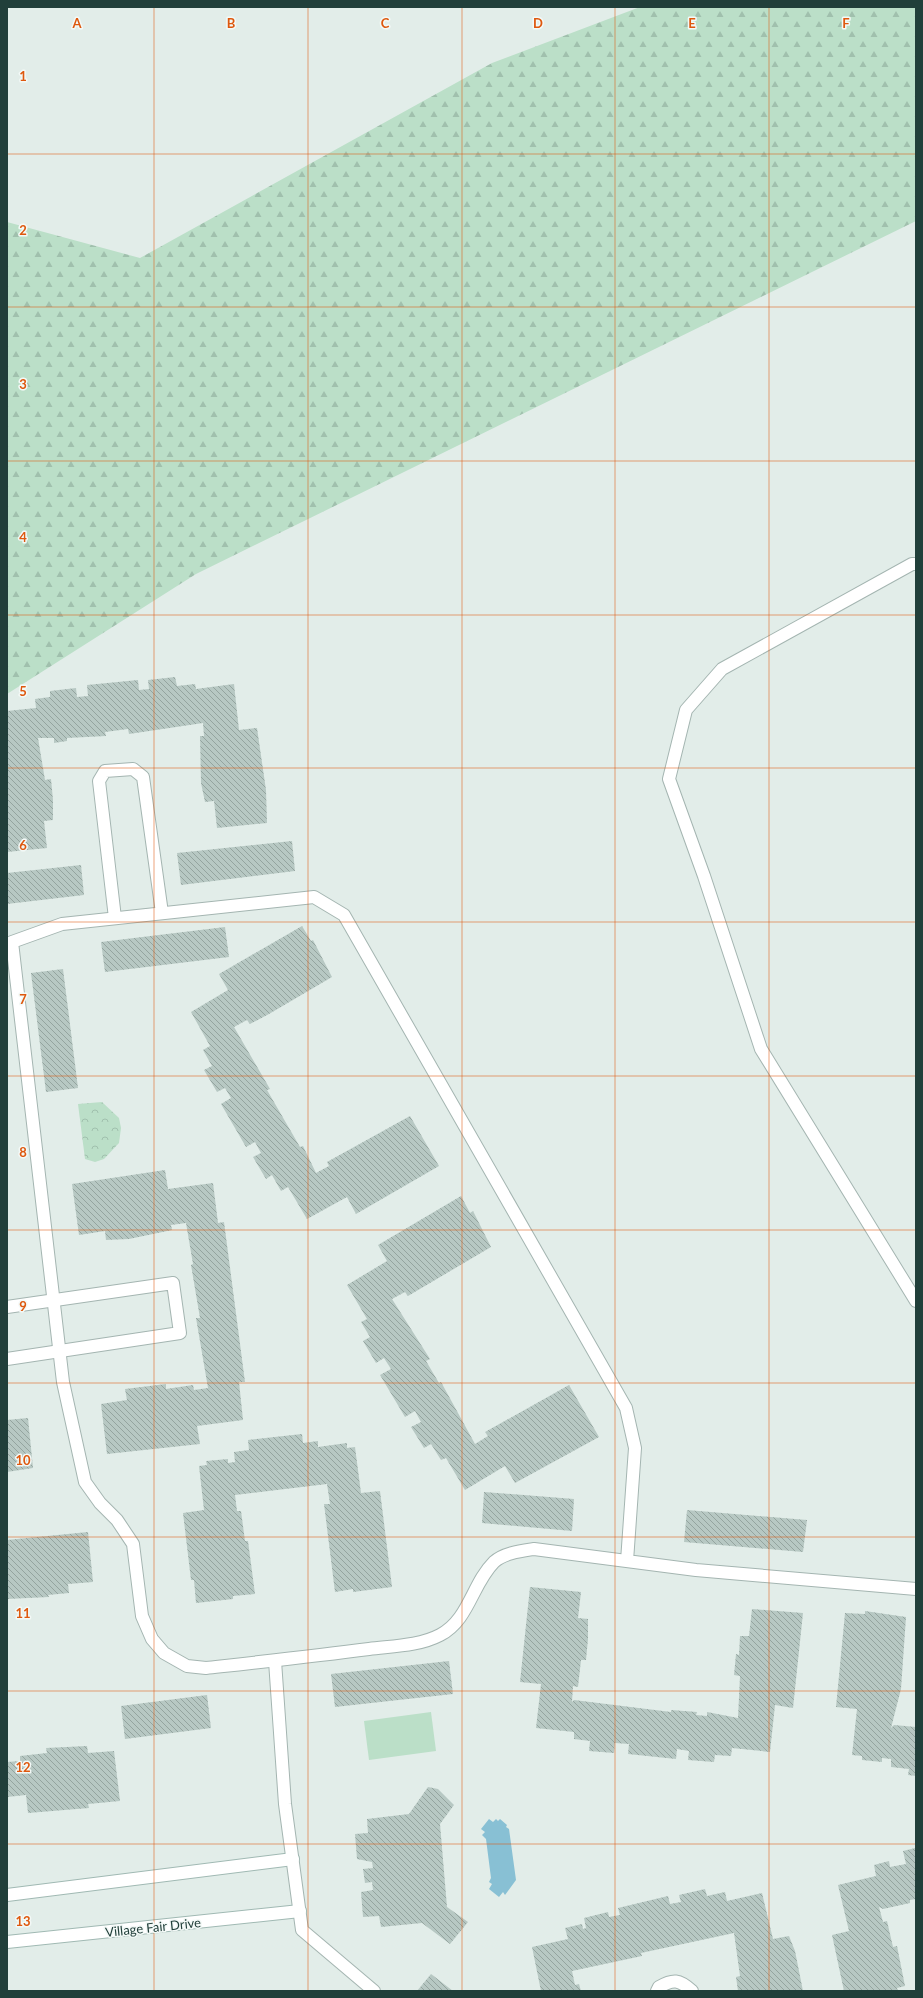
<svg xmlns="http://www.w3.org/2000/svg" width="923" height="1998" font-family="Lato,sans-serif">
<defs>
<pattern id="forest-firs" width="22" height="20" patternUnits="userSpaceOnUse"><rect width="22" height="20" fill="#bbdfc8"/><path d="M5 1l3.5 6h-7zM16 11l3.5 6h-7z" fill="#a0c0ad"/></pattern>
<pattern id="park-crowns" width="20" height="18" patternUnits="userSpaceOnUse"><rect width="20" height="18" fill="#bbdfc8"/><path d="M2 6a3 3 0 1 1 6 0M12 15a3 3 0 1 1 6 0" fill="none" stroke="#a0c0ad"/></pattern>
<pattern id="building-back-hatch" width="6" height="6" patternUnits="userSpaceOnUse"><rect width="6" height="6" fill="#b7c8c3"/><path d="M-1 5l2 2M0 0l6 6M5-1l2 2" fill="none" stroke="#94a49f"/></pattern>
</defs>
<rect width="100%" height="100%" fill="#e2ede9"/>
<path fill="#bbdfc8" d="M431,1712L436,1751L369,1760L364,1721Z"/>
<path fill="url(#forest-firs)" d="M640,7H916V221L196,574L7,694V222L140,258L492,63Z"/>
<path fill="url(#park-crowns)" d="M102,1102L119,1118L121,1128L119,1143L104,1159L95,1162L85,1159L78,1104Z"/>
<path fill="#88c0d4" d="M489,1819L493,1822L496,1819L498,1821L500,1819L507,1825L506,1827L509,1829L516,1880L505,1895L503,1892L499,1897L489,1889L492,1884L489,1882L491,1878L486,1839L482,1835L485,1832L481,1829Z"/>
<g fill="url(#building-back-hatch)">
<path d="M175,677L177,686L195,684L196,689L234,684L239,730L257,728L266,790L267,823L217,828L214,801L205,802L201,783L200,736H204L203,723L129,734L128,729L105,732L106,736L67,738V741L54,743V738H38L45,780L51,779L53,800V820L44,821L47,848L7,852V711L36,708L35,699L50,697V691L76,688L77,697L88,696L87,685L138,680L139,690L149,689L148,680Z"/>
<path d="M292,841L295,871L181,885L177,853Z"/>
<path d="M81,865L84,895L7,904V873Z"/>
<path d="M302,926L311,941L313,940L332,977L269,1014L250,1024L247,1020L234,1027L270,1089L267,1090L300,1147L303,1146L316,1173L329,1166L327,1162L410,1116L439,1166L356,1214L347,1197L307,1219L288,1187L281,1191L272,1175L266,1179L253,1157L261,1153L255,1142L246,1147L221,1104L231,1098L225,1088L217,1092L204,1070L212,1066L203,1050L210,1046L191,1012L228,990L219,974Z"/>
<path d="M225,927L229,957L105,972L101,942Z"/>
<path d="M63,969L78,1088L46,1092L31,973Z"/>
<path d="M165,1170L168,1189L213,1183L218,1223L224,1222L245,1382H239L243,1420L197,1426L200,1444L107,1454L101,1404L127,1400L125,1389L166,1384V1389L193,1385L194,1390L208,1388L196,1318H200L191,1265L193,1264L186,1223L171,1225L172,1230L129,1239L106,1240L105,1231L79,1235L72,1184Z"/>
<path d="M461,1196L470,1213L473,1211L491,1247L408,1296L405,1292L392,1299L430,1359L426,1361L439,1383L441,1382L475,1444L488,1436L485,1432L569,1385L599,1437L515,1483L505,1466L465,1490L446,1458L441,1460L431,1444L424,1448L411,1427L421,1422L415,1411L405,1417L380,1375L391,1369L384,1358L376,1363L363,1341L370,1337L361,1322L367,1319L347,1285L387,1261L378,1245Z"/>
<path d="M28,1418L33,1468L7,1472V1420Z"/>
<path d="M302,1434L303,1443L318,1441V1447L347,1443V1448L355,1447L361,1493L380,1491L392,1587L353,1592V1589L335,1592L324,1504H330L327,1484L235,1495L237,1511H241L245,1541H248L255,1594L233,1596V1599L196,1603L194,1580H191L183,1513L204,1510L199,1466L207,1465L206,1461L228,1459V1463L235,1462L234,1452L249,1450L248,1440Z"/>
<path d="M484,1492L574,1499L572,1531L482,1523Z"/>
<path d="M687,1510L807,1520L803,1552L684,1542Z"/>
<path d="M88,1532L93,1582L68,1584L69,1593L48,1595L49,1597L7,1599V1540Z"/>
<path d="M530,1587L581,1592L578,1618L588,1619V1639L586,1660H581L578,1687L573,1686L572,1702L574,1700L671,1712V1710L697,1712L696,1715L707,1716V1712L738,1718L740,1676L734,1675L736,1654L739,1655L740,1636H749L752,1609L803,1613L793,1708L775,1705L770,1752L732,1748L731,1756L715,1755L714,1762L688,1760L689,1751L677,1749L676,1759L628,1754L629,1744L615,1743L614,1753L589,1751L590,1741L574,1739V1732L536,1728L541,1684L520,1682Z"/>
<path d="M865,1611L906,1617L901,1689L891,1728L894,1725L916,1727V1776L908,1775L909,1769L891,1767V1759L882,1758V1762L862,1760V1756L852,1755L857,1709L836,1707L845,1613L865,1614Z"/>
<path d="M449,1661L453,1694L335,1707L331,1674Z"/>
<path d="M207,1695L211,1728L125,1739L121,1706Z"/>
<path d="M87,1746L88,1753L114,1751L120,1801L88,1804L89,1808L28,1813L26,1795L7,1797V1762L20,1761V1756L47,1753L46,1748Z"/>
<path d="M428,1787L438,1789L454,1805L440,1824L447,1907L468,1922L450,1944L422,1923L381,1927L379,1916L363,1917L361,1892L373,1890L372,1882L365,1883L363,1869L373,1868L372,1862L357,1859L355,1834L368,1833L367,1819L409,1814Z"/>
<path d="M915,1848L916,1899L910,1900V1903L883,1909L879,1907L883,1922L887,1921L893,1947L897,1946L905,1986L897,1988L898,1991H844L832,1935L849,1931L838,1885L876,1876L874,1865L889,1861L890,1867L906,1864L903,1851Z"/>
<path d="M705,1889L707,1896L725,1892L727,1901L762,1893L773,1939L789,1936L795,1951L803,1991H738L736,1977L740,1976L734,1933L641,1953L642,1956L572,1971L575,1985L579,1984L581,1991H541L532,1947L568,1939L565,1928L582,1924L583,1929L586,1928L584,1918L608,1912L609,1917L620,1915L618,1908L668,1896L670,1904L681,1902L679,1895Z"/>
<path d="M431,1974L453,1991H417Z"/>
</g>
<g fill="none" stroke-linecap="round" stroke-linejoin="round">
<defs>
<g id="lane">
<path d="M916,564H912L722,669L686,710L669,779L704,876L761,1049L916,1301"/>
<path d="M115,918L99,781L105,771L133,769L143,777L162,913"/>
<path d="M7,1307L173,1283L180,1333L7,1359"/>
<path d="M627,1561L635,1448L626,1408L344,915L314,897L62,924L12,942L63,1382L85,1482L100,1503L117,1520L133,1544L142,1616L152,1639L164,1653L187,1666L206,1668C260,1662 315,1656 369,1649C393,1646 419,1646 440,1635C469,1620 472,1584 494,1562C504,1553 521,1551 534,1549L696,1570L916,1589"/>
<path d="M275,1661L285,1804L302,1930L374,1991"/>
<path d="M657,1991L659,1987C673,1979 679,1979 692,1991"/>
</g>
<g id="secondary">
<path d="M7,1895L293,1859"/>
<path d="M7,1942L300,1911"/>
</g>
</defs>
<use href="#lane" stroke="#a4b5b1" stroke-width="14"/>
<use href="#secondary" stroke="#a0b9b3" stroke-width="14"/>
<use href="#lane" stroke="#fff" stroke-width="12"/>
<use href="#secondary" stroke="#fff" stroke-width="12"/>
</g>
<path fill="none" stroke="#de580e" stroke-width="1" stroke-opacity="0.55" d="M154,7V1991M308,7V1991M462,7V1991M615,7V1991M769,7V1991M7,154H916M7,307H916M7,461H916M7,615H916M7,768H916M7,922H916M7,1076H916M7,1230H916M7,1383H916M7,1537H916M7,1691H916M7,1844H916"/>
<g text-anchor="middle" dominant-baseline="central" stroke-width="3" stroke-linejoin="round" paint-order="stroke">
<g font-size="13" fill="#213f3a" stroke="#f3f9f7">
<text transform="translate(153 1927) rotate(-6)">Village Fair Drive</text>
</g>
</g>
<g font-size="13" text-anchor="middle" font-weight="bold" fill="#de580e" stroke="#f3f9f7" stroke-width="3" stroke-linejoin="round" paint-order="stroke">
<text x="77" y="28">A</text>
<text x="231" y="28">B</text>
<text x="385" y="28">C</text>
<text x="538" y="28">D</text>
<text x="692" y="28">E</text>
<text x="846" y="28">F</text>
<text x="23" y="81">1</text>
<text x="23" y="235">2</text>
<text x="23" y="389">3</text>
<text x="23" y="542">4</text>
<text x="23" y="696">5</text>
<text x="23" y="850">6</text>
<text x="23" y="1004">7</text>
<text x="23" y="1157">8</text>
<text x="23" y="1311">9</text>
<text x="23" y="1465">10</text>
<text x="23" y="1618">11</text>
<text x="23" y="1772">12</text>
<text x="23" y="1926">13</text>
</g>
<rect width="923" height="1998" fill="none" stroke="#213f3a" stroke-width="16"/>
</svg>
